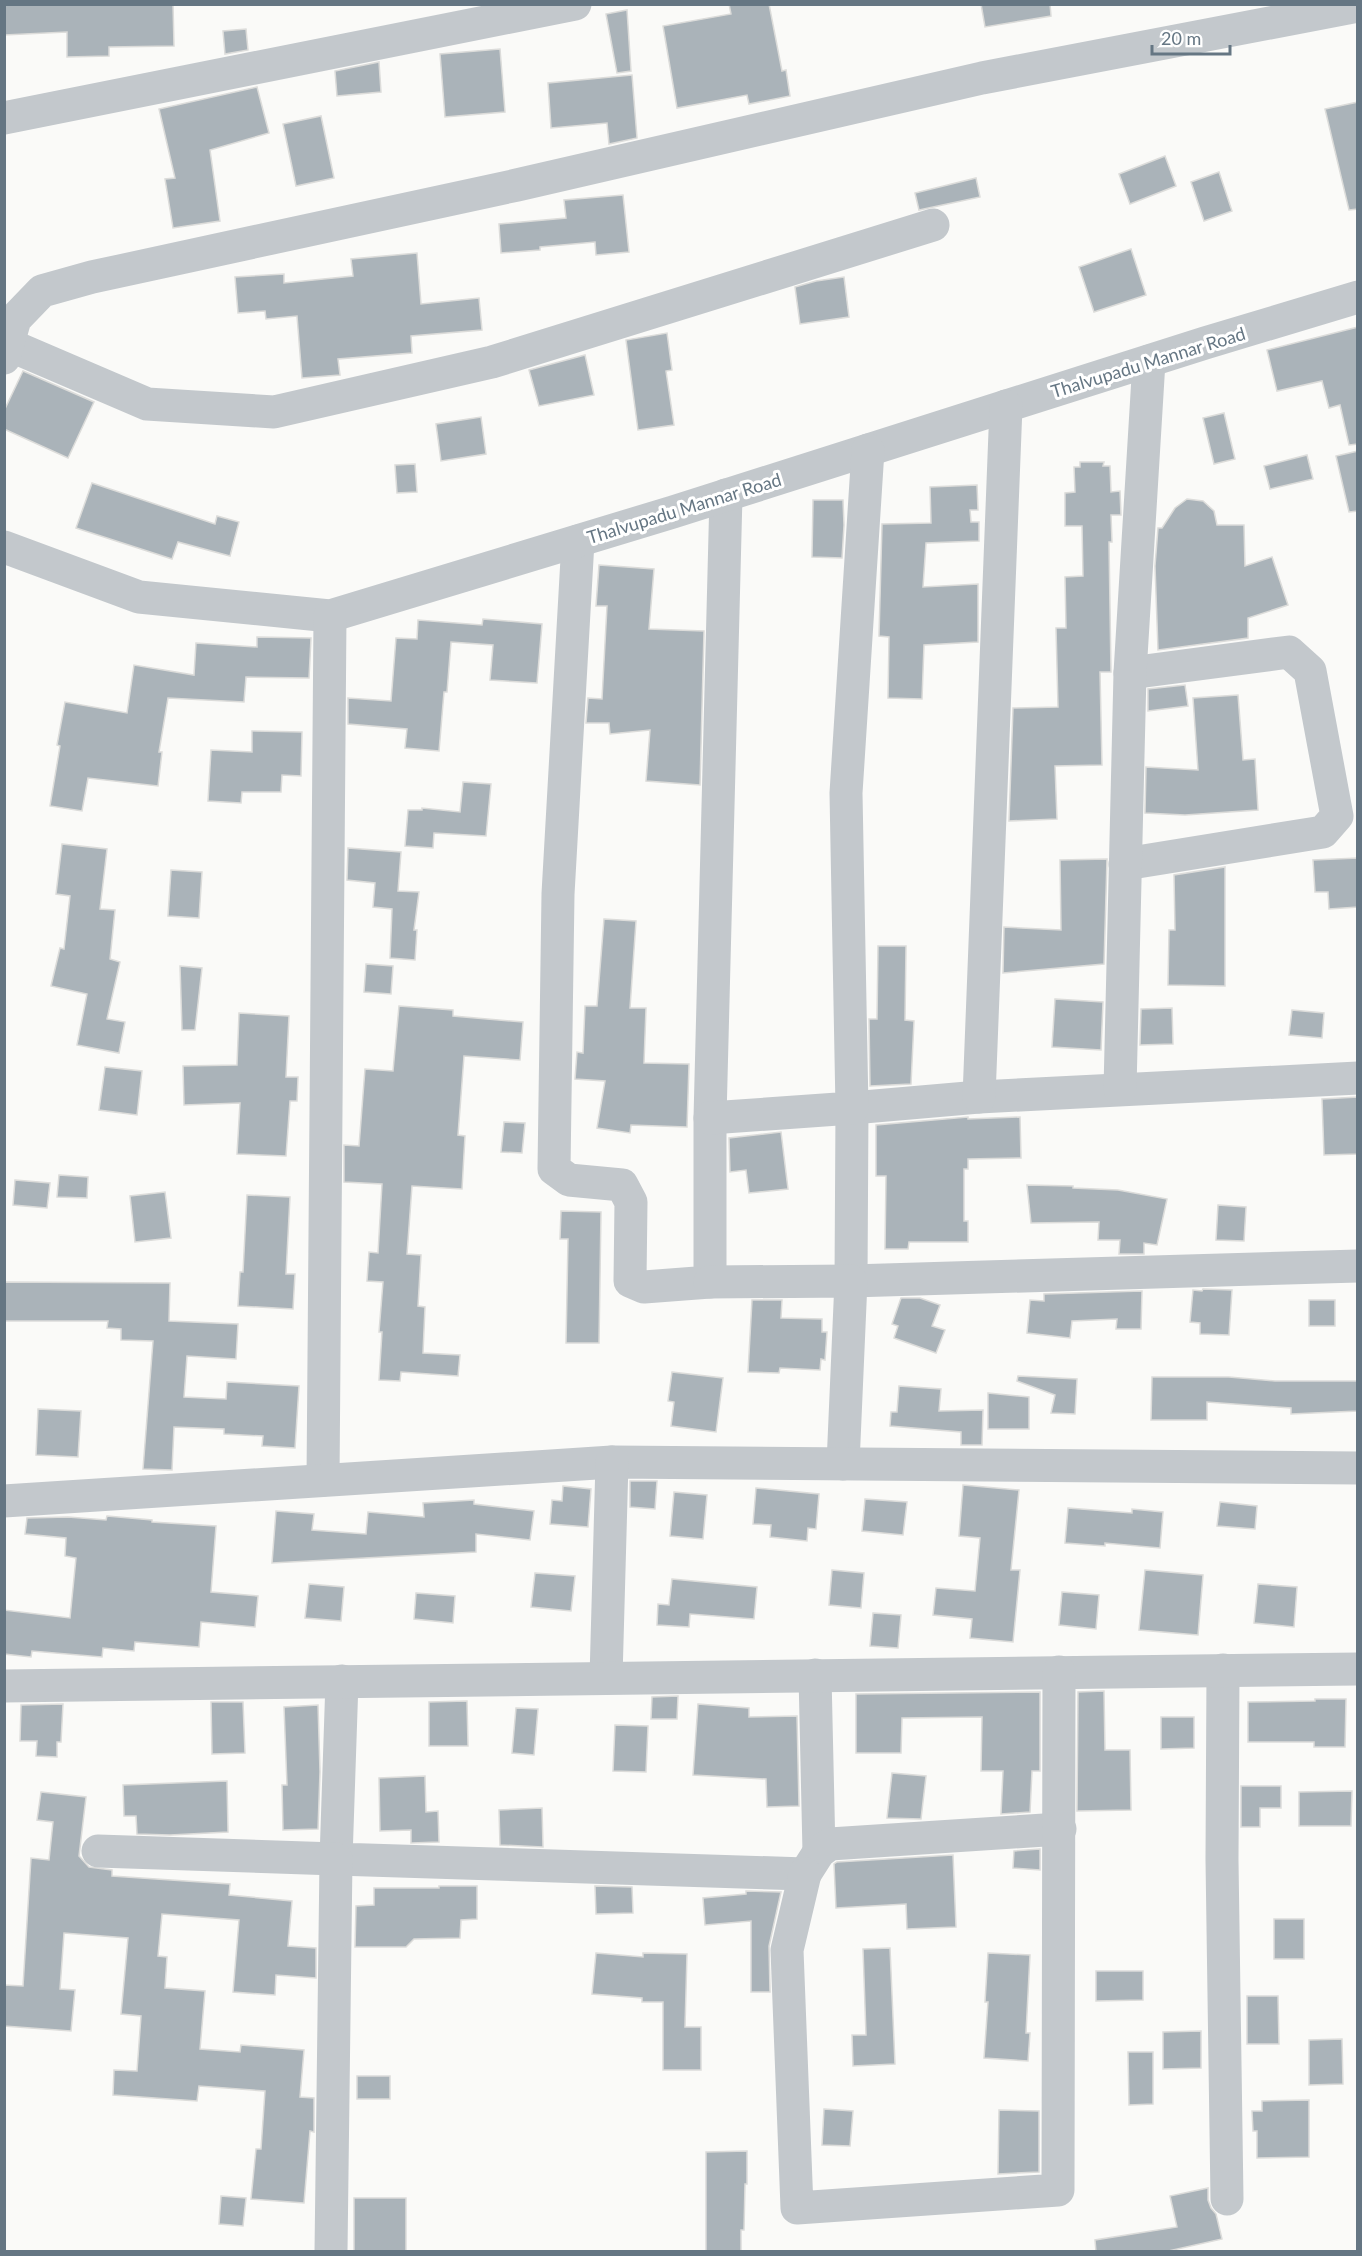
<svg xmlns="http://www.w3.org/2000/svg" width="1362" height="2256" font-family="Lato,sans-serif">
<rect width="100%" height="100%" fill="#fafaf8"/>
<g fill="#aab3b9" stroke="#dcdcda" stroke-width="1.5">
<path d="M4,4H173L174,46L109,47V56L67,57V32L4,35Z"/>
<path d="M729,4H769L782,71L786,70L790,96L749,104L747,95L677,108L663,26L731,14Z"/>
<path d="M981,4H1050L1051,16L985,27Z"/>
<path d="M627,10L631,71L617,73L606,14Z"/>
<path d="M246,29L248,50L225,54L223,31Z"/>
<path d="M500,49L505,112L445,117L440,54Z"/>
<path d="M379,62L381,92L337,96L335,71Z"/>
<path d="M632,75L637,138L609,144L607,123L551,128L548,83Z"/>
<path d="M257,87L269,133L210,150L220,221L173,228L165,179L175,178L159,109Z"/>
<path d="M1358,102V209L1349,210L1325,109Z"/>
<path d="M321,116L334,178L296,186L283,124Z"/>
<path d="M1165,156L1176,186L1130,204L1119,174Z"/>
<path d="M1219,172L1232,211L1204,221L1191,182Z"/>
<path d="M976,178L980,197L919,210L915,193Z"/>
<path d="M623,195L629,252L596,255L595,242L540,247V250L501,253L499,224L566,218L564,200Z"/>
<path d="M1131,249L1146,295L1094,312L1079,267Z"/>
<path d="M417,253L421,304L479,298L482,330L411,336L412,353L338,359L340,375L302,378L297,316L266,319L265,311L238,313L235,277L284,274V283L353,276L351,259Z"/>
<path d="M844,277L849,317L800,324L795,287L816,281Z"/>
<path d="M1358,327V444L1349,445L1340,405L1329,408L1322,381L1277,391L1267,350Z"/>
<path d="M667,333L672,370L666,371L674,425L638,430L626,340Z"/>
<path d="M585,355L594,395L539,406L529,370Z"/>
<path d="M23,371L94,402L68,458L4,429V411Z"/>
<path d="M1224,413L1235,459L1214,464L1203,418Z"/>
<path d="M481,417L486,454L441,461L436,424Z"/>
<path d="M1358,451V511L1349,512L1336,456Z"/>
<path d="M1307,455L1313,479L1270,489L1264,466Z"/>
<path d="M1080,462H1104L1103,466H1110L1111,492L1120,491L1121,515H1111L1112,542H1109L1111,672H1100L1102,765L1055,766L1057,819L1009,821L1013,708L1058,707L1056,628H1066L1065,577L1083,576L1082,526H1065V493L1075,492L1074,467H1080Z"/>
<path d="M415,464L417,492L397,493L395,465Z"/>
<path d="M92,483L215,524L217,516L239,522L230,556L178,542L172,559L76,528Z"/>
<path d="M977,485L978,510H970L971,522H979V541L926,543L923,587L978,584V642L924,645L922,699L888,698L889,637L879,636L882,524L931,523L930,487Z"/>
<path d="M1187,499L1203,501L1214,511L1217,525H1244L1245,566L1272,557L1288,605L1248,618V638L1158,650L1155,566L1158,528H1162L1175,508Z"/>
<path d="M813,500H843L844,525L842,558L812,557Z"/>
<path d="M599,565L654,569L649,629L704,631L700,785L646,781L650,730L610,734L609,723H586L588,698L602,699L607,606H596Z"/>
<path d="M483,619L542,624L537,683L490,680L493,645L451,642L447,692H444L439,751L405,748L407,729L348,724V698L391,701L396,638L417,639L418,620L482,625Z"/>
<path d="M257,637L311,638L309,678L246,677L244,702L168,698L159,752H162L158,786L88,778L82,811L50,806L60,746L57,745L65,702L127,713L134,665L194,675L196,643L257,647Z"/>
<path d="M1185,685L1188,706L1148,711V689Z"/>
<path d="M1238,695L1243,760L1255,759L1258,810L1185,815L1145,813L1146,767L1198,770L1193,698Z"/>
<path d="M252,731L302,732L301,776L282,775L281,792H242L241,803L208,801L211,750L252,752Z"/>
<path d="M463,782L491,784L486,836L434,833L433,848L405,846L408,810H422V808L460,812Z"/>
<path d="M62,844L107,849L100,909L115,910L110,959L120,962L107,1019L125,1022L119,1053L77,1045L87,994L51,986L60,948L64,949L70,896L56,894Z"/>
<path d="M348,848L401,852L398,891L419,892L414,930H417L415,960L390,958L392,909L373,907L375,883L347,880Z"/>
<path d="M1358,858V907L1329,909L1328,892H1315L1313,860Z"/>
<path d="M1107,859L1104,964L1003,973L1004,927L1061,930L1060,860Z"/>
<path d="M1225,867V986L1168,985L1169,930H1175L1174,875Z"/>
<path d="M171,870L202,872L199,918L168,916Z"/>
<path d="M604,919L636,921L630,1008H646L644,1063L689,1064L687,1127L631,1125L630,1133L597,1128L605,1081L575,1079L577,1052L583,1053L585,1006H597Z"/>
<path d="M878,946H906L905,1020L914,1021L911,1084L870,1086L869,1019H877Z"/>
<path d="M366,964L393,966L391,994L364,992Z"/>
<path d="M180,966L202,968L195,1030H182Z"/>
<path d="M1055,999L1103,1002L1101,1050L1052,1047Z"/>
<path d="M399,1006L453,1010V1016L523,1022L520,1060L464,1056L458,1135L465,1136L462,1189L412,1186L407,1254L421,1255L418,1306L425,1307L423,1353L460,1355L458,1376L401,1372L400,1381L379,1380L382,1332H379L383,1282L367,1281L369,1252L378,1253L382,1184L344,1182V1145L359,1146L365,1069L393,1071Z"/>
<path d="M1172,1008L1173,1044L1140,1045L1141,1009Z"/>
<path d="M1292,1010L1324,1013L1322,1038L1289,1035Z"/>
<path d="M239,1013L289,1016L286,1077H298L297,1101H290L286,1156L237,1154L240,1103L184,1105L183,1066L237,1065Z"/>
<path d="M105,1067L142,1071L137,1115L99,1110Z"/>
<path d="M1358,1097V1154L1324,1155L1322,1099Z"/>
<path d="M968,1117V1119L1020,1117L1021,1158L968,1159V1169H964V1221H968V1242H909L908,1249H885L886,1176H876V1125Z"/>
<path d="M504,1122L525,1123L522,1153L501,1152Z"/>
<path d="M781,1132L788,1189L749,1193L746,1170L730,1172L729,1138Z"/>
<path d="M59,1175L88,1177L87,1198L57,1197Z"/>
<path d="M15,1180L50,1183L47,1208L13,1205Z"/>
<path d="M1027,1185L1073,1186V1188L1118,1190L1167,1199L1157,1245L1144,1243V1254H1119L1120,1240H1098L1099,1222L1031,1223Z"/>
<path d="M165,1192L171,1238L135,1242L130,1196Z"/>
<path d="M247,1195L290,1197L286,1274H295L293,1309L238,1306L240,1272H243Z"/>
<path d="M1218,1205L1246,1207L1244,1241L1216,1240Z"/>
<path d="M561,1211L601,1212L599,1343H566L568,1239H560Z"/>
<path d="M5,1282L170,1283L169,1321L238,1324L236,1359L187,1356L184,1397L226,1399L227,1382L299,1386L295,1448L262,1446L263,1436L224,1434V1429L174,1427L172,1470L143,1469L153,1341L121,1340V1329L107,1328L108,1321H5Z"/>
<path d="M1203,1289L1232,1290L1229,1335L1200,1334V1323L1190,1322L1193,1290L1202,1291Z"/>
<path d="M1142,1291L1141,1329H1116L1117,1319L1072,1321L1070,1338L1027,1333L1030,1300L1044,1301V1294Z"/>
<path d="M901,1298H920L940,1305L932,1326L945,1330L936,1353L894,1338L898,1326L892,1324Z"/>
<path d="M752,1300H782L781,1318L822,1319V1332H827L825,1360L821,1359L820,1370L780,1368L779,1373L748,1372Z"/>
<rect x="1309" y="1300" width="26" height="26"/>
<path d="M672,1372L723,1378L716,1432L671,1426L674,1402L668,1401Z"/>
<path d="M1018,1376L1077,1379L1075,1414L1051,1413L1055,1395L1017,1381Z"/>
<path d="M1152,1377H1229L1275,1381H1358V1411L1291,1414V1408L1207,1402V1420H1151Z"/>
<path d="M899,1386L941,1389L939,1411L983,1410L982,1445H961V1432L890,1426L891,1412H897Z"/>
<path d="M988,1393L1029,1397V1429H988Z"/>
<path d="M38,1409L81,1411L78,1457L36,1455Z"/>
<path d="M630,1481H657L655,1509L630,1507Z"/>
<path d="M963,1485L1019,1490L1011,1570H1020L1013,1642L970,1638L972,1619L933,1615L936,1588L975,1591L980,1538L959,1536Z"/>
<path d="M563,1486L591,1489L588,1527L550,1524L552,1500L562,1501Z"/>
<path d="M756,1488L819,1494L816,1529L808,1528L807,1541L770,1537L771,1525L753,1524Z"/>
<path d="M674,1492L707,1495L703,1539L670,1536Z"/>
<path d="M865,1499L907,1502L903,1535L862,1531Z"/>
<path d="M474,1500V1504L534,1511L530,1540L476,1534V1552L272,1563L276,1511L314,1514L312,1530L366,1534L368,1512L424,1517L423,1503Z"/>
<path d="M1220,1502L1257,1506L1255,1529L1217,1526Z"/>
<path d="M1068,1508L1132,1513V1509L1163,1512L1160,1548L1105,1543V1546L1065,1543Z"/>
<path d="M107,1516L152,1520V1522L216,1526L211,1592L258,1596L255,1627L201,1622L199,1647L135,1642L134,1651L103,1648L102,1657L32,1651L31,1657L4,1654V1610L70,1618L76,1558L65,1556L66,1538L25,1534L27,1518L68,1517L106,1520Z"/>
<path d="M832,1570L864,1573L861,1608L829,1605Z"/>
<path d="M1145,1570L1203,1575L1198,1635L1139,1630Z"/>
<path d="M535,1573L575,1576L571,1611L531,1607Z"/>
<path d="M672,1579L757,1587L754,1619L690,1614L689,1627L657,1625L658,1604L669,1605Z"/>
<path d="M309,1584L344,1587L341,1621L305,1618Z"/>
<path d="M1258,1584L1297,1587L1294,1627L1254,1623Z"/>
<path d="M1062,1592L1099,1595L1096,1629L1059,1625Z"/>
<path d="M416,1593L455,1596L453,1623L414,1619Z"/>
<path d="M873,1613L901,1615L898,1648L870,1646Z"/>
<path d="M1104,1691L1105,1750H1130L1131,1810L1077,1811L1078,1692Z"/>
<path d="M1040,1692V1771H1032L1030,1812L1001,1814L1003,1771H981L982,1717L902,1718L901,1753H856V1694Z"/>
<path d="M678,1696L677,1719H651L652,1697Z"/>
<path d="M1315,1699H1346L1345,1747H1314V1742H1248V1702L1315,1701Z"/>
<path d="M467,1701L468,1746H429V1702Z"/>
<path d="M211,1702H243L245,1753L212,1754Z"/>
<path d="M63,1704L61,1742H57V1757L36,1756L37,1741H20L21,1705Z"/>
<path d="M698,1704L749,1708V1717L797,1716L799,1806L767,1807L766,1779L693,1775Z"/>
<path d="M318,1705L320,1772L318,1829L283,1830L282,1785H287L284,1707Z"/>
<path d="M516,1708L538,1709L534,1755L512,1753Z"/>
<path d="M1161,1717H1194V1748L1161,1749Z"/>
<path d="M615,1725L648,1726L646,1772L613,1771Z"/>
<path d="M892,1773L926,1776L921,1819L887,1818Z"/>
<path d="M425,1776L426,1812L438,1811L439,1842L411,1843V1830L380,1831L379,1778Z"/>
<path d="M227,1781L228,1832L170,1835L137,1834L136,1816H124L123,1785Z"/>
<path d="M1241,1786H1281V1808H1260V1827H1241Z"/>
<path d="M1352,1791L1351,1826H1299V1792Z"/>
<path d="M41,1792L86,1797L79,1856L89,1867L112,1870V1876L230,1884L229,1895L292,1901L288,1946L316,1948V1978L276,1975L275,1995L233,1992L239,1920L162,1914L158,1956L167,1957L165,1988L205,1991L200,2049L240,2052L241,2045L304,2050L300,2097L314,2098V2132L310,2131L304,2203L251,2199L256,2149H261L265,2091L199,2086L197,2101L113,2095L114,2070L137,2071L141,2016L121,2014L128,1938L64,1933L60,1989L75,1990L71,2031L4,2026V1985L23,1986L31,1858L49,1860L53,1822L37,1820Z"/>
<path d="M542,1808L543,1847L500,1845L499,1810Z"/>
<path d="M1040,1849V1870L1013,1868L1014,1851Z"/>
<path d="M953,1855L956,1927L907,1929L906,1904L836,1908L834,1864L837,1862Z"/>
<path d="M439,1886H477V1919L461,1920L460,1938L414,1939L406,1947H355L356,1906L374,1905V1888H439Z"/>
<path d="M595,1886L632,1887L633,1913L596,1914Z"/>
<path d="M746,1891L781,1892L769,1946L770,1992H751V1921L705,1925L703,1898L746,1894Z"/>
<rect x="1274" y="1919" width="30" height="40"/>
<path d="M890,1948L895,2064L853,2066L852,2035H866L863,1949Z"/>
<path d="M596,1953L643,1957V1953L687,1954L685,2027H701V2070H663V2002H642V1998L592,1994Z"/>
<path d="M988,1953L1030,1955L1026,2033H1030L1028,2061L984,2058L988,2002H985Z"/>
<path d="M1096,1971H1143V2000L1096,2001Z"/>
<path d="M1247,1996H1278L1279,2044H1247Z"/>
<path d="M1201,2031V2068L1163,2069V2032Z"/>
<path d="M1342,2039L1343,2084L1309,2085V2040Z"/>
<path d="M1128,2052H1153V2104L1129,2105Z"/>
<rect x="357" y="2076" width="33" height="23"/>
<path d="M1309,2100V2157L1257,2158V2131H1253L1252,2111H1262V2101Z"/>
<path d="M824,2109L853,2111L850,2146L822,2145Z"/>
<path d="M999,2110L1039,2111V2172L998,2174Z"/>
<path d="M747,2151V2184H745L744,2230H741V2252H706V2152Z"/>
<path d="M1208,2188V2200L1211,2208L1216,2214L1222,2239L1164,2252H1096L1095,2240L1177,2227L1170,2196Z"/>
<path d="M221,2196L246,2198L243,2226L219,2224Z"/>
<rect x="354" y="2198" width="52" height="54"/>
</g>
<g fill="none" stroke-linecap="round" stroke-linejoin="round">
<g stroke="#c3c8cc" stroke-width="33">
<path d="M4,118L575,4"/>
<path d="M7,344L147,404L274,412L492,362L933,225"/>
<path d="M4,358L15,319L42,291L92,277L517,185L982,78L1358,6"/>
<path d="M578,541L558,894L554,1169L569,1180L622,1185L631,1202L630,1281L644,1287L710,1282V1118L726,495"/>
<path d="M4,547L139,597L330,616L673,512L1205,343L1358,297"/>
<path d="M1125,864L1323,832L1337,816L1310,671L1289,652L1130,673"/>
<path d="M1358,1078L979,1097L852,1108L851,1281L1358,1266"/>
<path d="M1120,1089L1130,673L1149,361"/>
<path d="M979,1097L1006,406"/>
<path d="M710,1118L852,1108L846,793L868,450"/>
<path d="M710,1282L851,1281L843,1464"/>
<path d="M323,1480L330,616"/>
<path d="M4,1501L612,1462L1358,1468"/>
<path d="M1223,1670L1222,1860L1227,2199"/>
<path d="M815,1675L819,1852"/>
<path d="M606,1678L612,1462"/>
<path d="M342,1681L336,1859L805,1874L819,1852L830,1844L1060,1829"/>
<path d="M4,1686L1358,1669"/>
<path d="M98,1851L336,1859L331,2252"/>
<path d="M805,1874L787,1950L797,2208L1058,2190L1059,1672"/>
</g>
</g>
<g text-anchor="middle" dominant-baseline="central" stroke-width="6" stroke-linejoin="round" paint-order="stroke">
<g font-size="18" fill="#657683" stroke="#fff">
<text transform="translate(1148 362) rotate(-17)">Thalvupadu Mannar Road</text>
<text transform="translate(684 508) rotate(-17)">Thalvupadu Mannar Road</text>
</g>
</g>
<rect width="1362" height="2256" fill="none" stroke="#657683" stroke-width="12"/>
<path d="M1152 45v9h78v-9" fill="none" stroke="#657683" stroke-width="3"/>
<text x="1161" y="45" font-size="18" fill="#657683" stroke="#ffffff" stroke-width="4.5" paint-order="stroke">20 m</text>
</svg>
